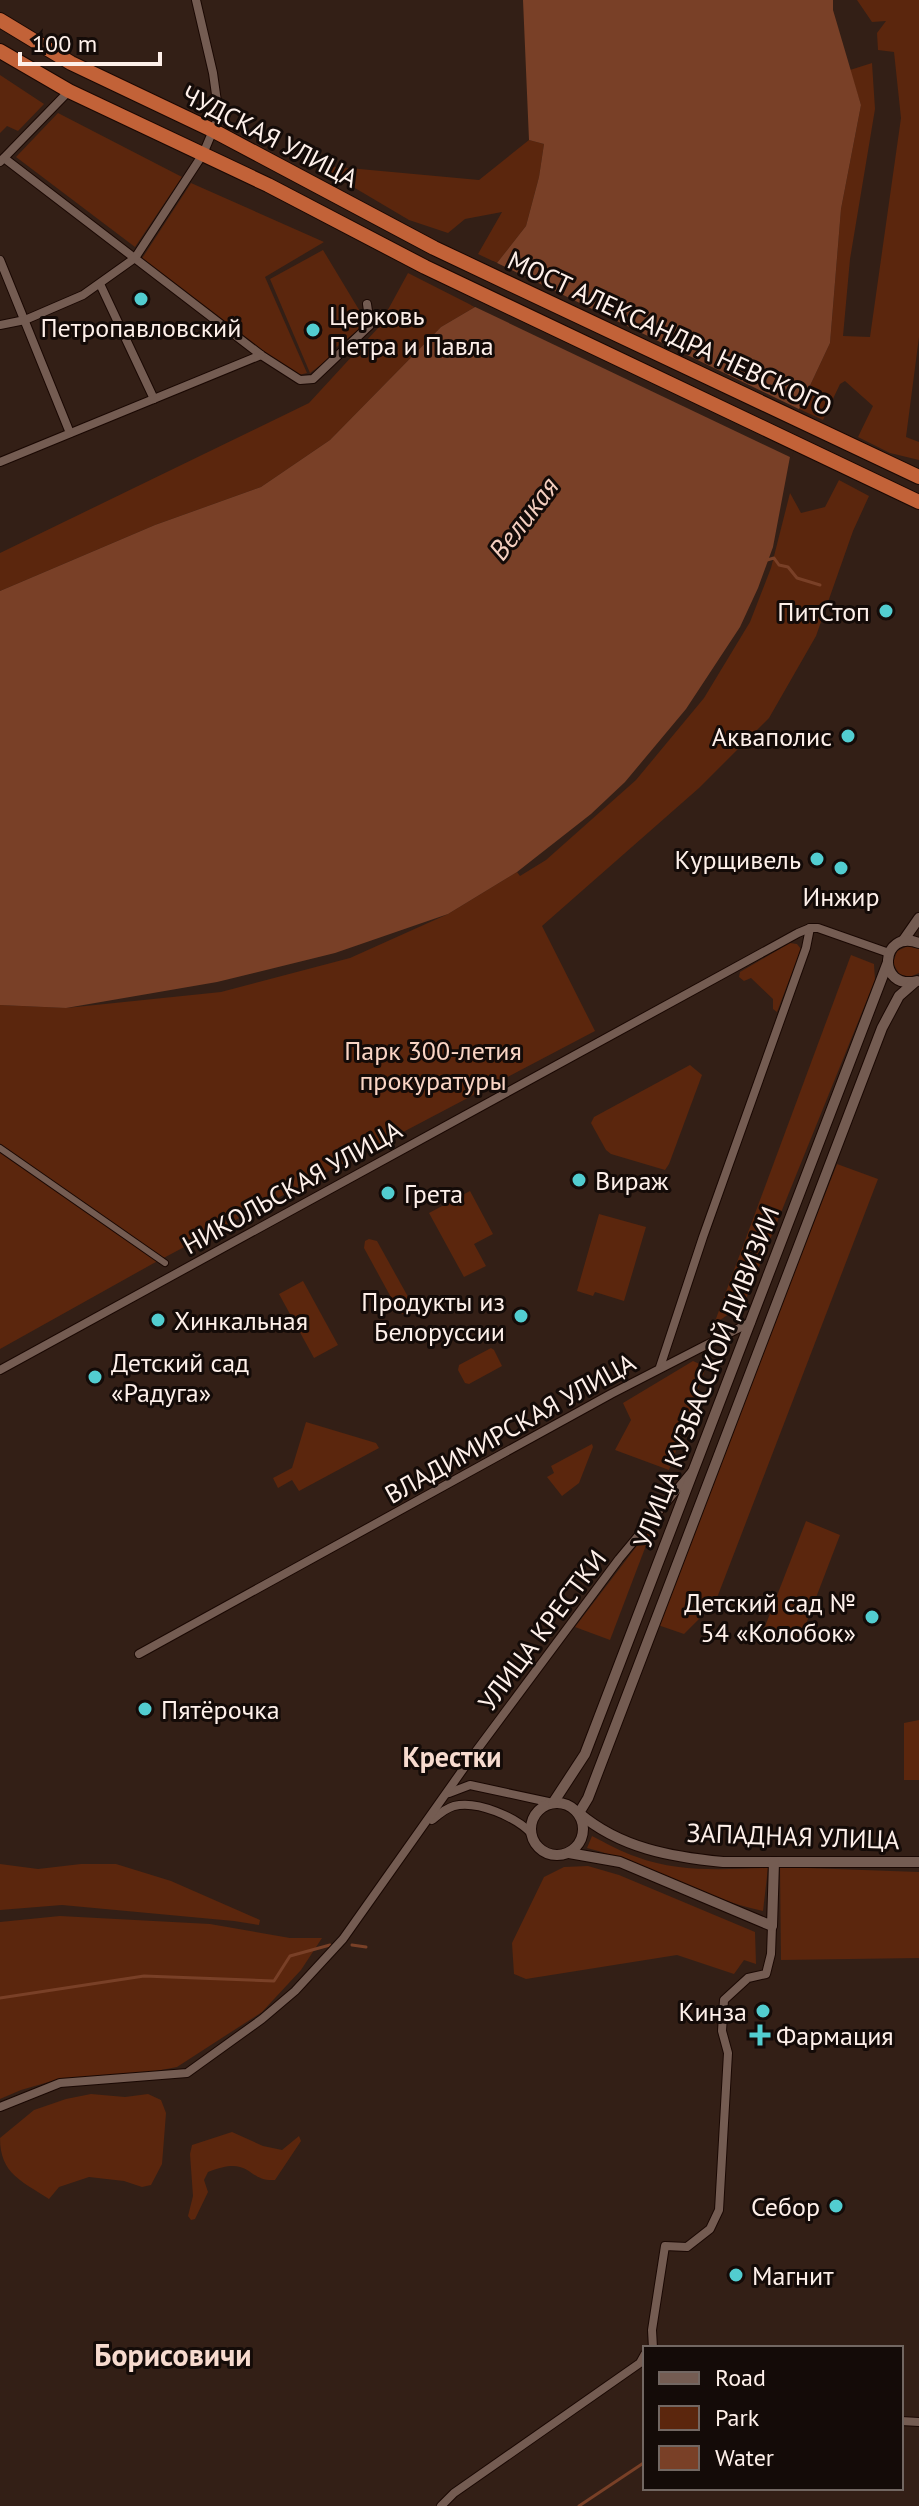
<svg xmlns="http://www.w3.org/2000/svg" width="919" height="2506" font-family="'PT Sans',sans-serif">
<rect width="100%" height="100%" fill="#331f16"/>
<g fill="#5b260d">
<path d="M857,0H919V337L906,437L919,442V460L890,453L858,437L873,406L845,381L840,384L823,420L799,409L830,343L841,209L861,105L850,70L872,63L875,109L850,259L843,336L870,337L901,118L894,52L878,50L877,33L886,21L872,22Z"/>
<path d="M0,75L44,104L18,131L7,126L0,133Z"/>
<path d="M58,113L182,177L135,247L16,157Z"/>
<path d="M529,140L544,144L539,177L526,226L497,263L478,254L502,212L465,219L448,233L409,220L316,165L479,180Z"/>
<path d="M191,183L324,242L265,277L307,373L295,376L141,260Z"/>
<path d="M323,250L367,323L329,353L330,358L310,373L270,279Z"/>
<path d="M408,273L475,307L441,327L330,440L261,487L155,525L0,591V553L309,403L378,328Z"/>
<path d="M839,480L869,496L853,531L816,636L769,718L699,788L542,926L595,1031L154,1263L0,1349V1005L66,1008L221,992L350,958L448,914L517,872L520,876L546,860L636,780L704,698L750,622L771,568L790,493L801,513L825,507Z"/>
<path d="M790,943L797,944L801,949L777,1012L773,1009V999L751,978L744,981L739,977L740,972Z"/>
<path d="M908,946L919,949V973L910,977L899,974L893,963L897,951Z"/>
<path d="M851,955L874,964L875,980L744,1304L714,1324Z"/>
<path d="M690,1065L702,1075L669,1164L665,1170L611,1154L606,1150L591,1123L594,1117Z"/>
<path d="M837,1164L878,1179L715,1603L684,1634L655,1624Z"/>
<path d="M470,1191L493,1234L474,1244L486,1266L464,1277L429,1213Z"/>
<path d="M599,1214L646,1227L624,1301L595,1292L593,1296L577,1291Z"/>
<path d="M369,1239L377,1241L412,1304L410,1311L404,1315L399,1312L364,1248L365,1241Z"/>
<path d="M303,1281L338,1345L314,1358L279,1294Z"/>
<path d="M491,1348L494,1350L502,1366L469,1384L465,1383L458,1370L459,1365Z"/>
<path d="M693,1361L706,1367L669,1470L615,1450L631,1420L623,1403Z"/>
<path d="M306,1422L376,1443L379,1448L299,1491L292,1480L278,1488L273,1478L292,1468Z"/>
<path d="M592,1444L593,1447L579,1483L562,1496L547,1477L554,1473L551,1466Z"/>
<path d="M806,1521L840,1535L799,1642L764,1629Z"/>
<path d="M653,1527L610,1640L575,1627L649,1530Z"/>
<path d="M919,1720V1780H904V1723Z"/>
<path d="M592,1836C606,1843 621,1852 637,1857C679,1873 724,1869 768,1868L763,1911C702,1898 648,1863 587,1848Z"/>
<path d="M0,1864L38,1869L81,1864H116L171,1881L260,1920L259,1925L234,1921L62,1905L0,1910Z"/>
<path d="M588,1866L619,1875L755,1932L756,1964L744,1960L734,1974L677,1955L526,1979L514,1974L512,1943L544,1877L564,1867Z"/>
<path d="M780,1867L919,1872V1958L781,1960Z"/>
<path d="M60,1916L210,1924L290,1938H322L301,1970L262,2012L177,2067L151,2072L59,2079L21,2090L0,2099V1922Z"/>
<path d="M91,2094L125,2097L148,2094L161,2100L166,2113L162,2164L151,2185L142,2187L124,2181L89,2177L59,2187L49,2199C22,2181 0,2174 0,2138L34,2110L66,2099Z"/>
<path d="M232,2132L263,2146L282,2150L299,2136L301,2141L275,2180C246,2182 252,2154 208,2172L204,2180L208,2192L195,2219L191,2220L188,2216L193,2196L190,2154L192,2145Z"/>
</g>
<path fill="#794027" d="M523,0H833V10L861,105L841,209L830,343L799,409L773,547L758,588L740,627L686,709L625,782L591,814L517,872L448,914L335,953L217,982L66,1008L0,1005V591L155,525L261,487L330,440L441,327L475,307L497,263L526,226L539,177L544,144L529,140Z"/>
<path fill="#331f16" d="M493,261L803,411L792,458L471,305Z"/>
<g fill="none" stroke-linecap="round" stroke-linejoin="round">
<g stroke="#794027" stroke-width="3">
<path d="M767,560L774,558L779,565L788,567L797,578L820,585"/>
<path d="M352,1945L366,1947"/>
<path d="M0,1998L144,1976L274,1981L290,1956L330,1945"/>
<path d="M579,2506L645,2462"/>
</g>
<defs>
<path id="pedestrian" d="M0,1148L165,1263"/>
<g id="minor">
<path d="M4,158L261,355L300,380L313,379L370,325L367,304"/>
<path d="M0,162L69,91"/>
<path d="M0,260L70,433"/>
<path d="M100,284L154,399"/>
<path d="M0,325L25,320L83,295L135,258L203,154L219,116L213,73L196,0"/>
<path d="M0,462L261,355"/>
<path d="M660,1367L703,1237L806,948L810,928"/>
<path d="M0,1370L798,933L810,928H818L889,953"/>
<path d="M139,1654L611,1394L751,1322"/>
<path d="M449,1793L470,1785L553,1803"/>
<path d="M432,1820C438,1815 446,1808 454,1806C477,1800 516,1817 532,1834"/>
<path d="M0,2107L60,2083L187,2073L262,2019L295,1991L343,1939L471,1758L619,1559L693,1470"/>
<path d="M653,2348L652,2330L665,2246L687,2247L710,2229L719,2210L728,2053L722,2031L724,2000L748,1978L766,1974L771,1954L772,1926"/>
<path d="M901,2421L919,2422"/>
<path d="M441,2506L454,2493L640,2363L645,2354"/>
</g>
<g id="tertiary">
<path d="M903,941L919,918"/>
<path d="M917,981C876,991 880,928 919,943"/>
<path d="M915,982L899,996L882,1028L588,1798L579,1813C620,1848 671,1857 723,1862H919"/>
<circle cx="557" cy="1829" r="26"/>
<path d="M553,1803L585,1754L888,962"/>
<path d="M569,1853L620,1862L772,1926L774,1862"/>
</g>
<g id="trunk">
<path d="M0,20L71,63L214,131L434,248L919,477"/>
<path d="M0,51L69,91L268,185L425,267L919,502"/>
</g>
</defs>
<use href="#pedestrian" stroke="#1a0803" stroke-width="8"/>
<use href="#minor" stroke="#1a0803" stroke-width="10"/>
<use href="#tertiary" stroke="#1a0803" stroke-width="12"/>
<use href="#trunk" stroke="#1a0803" stroke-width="16"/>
<use href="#pedestrian" stroke="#745c52" stroke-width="6"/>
<use href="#minor" stroke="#745c52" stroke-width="8"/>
<use href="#tertiary" stroke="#745c52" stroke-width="10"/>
<use href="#trunk" stroke="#c26238" stroke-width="14"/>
</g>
<g fill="#52cdd0" stroke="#140b08" stroke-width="3">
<circle cx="141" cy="299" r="8"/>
<circle cx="313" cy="330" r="8"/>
<circle cx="886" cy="611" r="8"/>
<circle cx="848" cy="736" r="8"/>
<circle cx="817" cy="859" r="8"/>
<circle cx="841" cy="868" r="8"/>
<circle cx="579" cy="1180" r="8"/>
<circle cx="388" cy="1193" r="8"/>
<circle cx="521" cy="1316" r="8"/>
<circle cx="158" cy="1320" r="8"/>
<circle cx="95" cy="1377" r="8"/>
<circle cx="872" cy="1617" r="8"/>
<circle cx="145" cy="1709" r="8"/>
<circle cx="763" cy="2011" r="8"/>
<path d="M756 2023h8v8h8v8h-8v8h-8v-8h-8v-8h8z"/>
<circle cx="836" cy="2206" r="8"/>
<circle cx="736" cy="2275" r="8"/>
</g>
<g text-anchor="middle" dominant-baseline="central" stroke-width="6" stroke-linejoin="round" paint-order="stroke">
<g font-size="26" fill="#fef0ea" stroke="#140b08">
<text transform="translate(270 136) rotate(27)">ЧУДСКАЯ УЛИЦА</text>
<text transform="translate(670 333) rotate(25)">МОСТ АЛЕКСАНДРА НЕВСКОГО</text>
<text transform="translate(292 1187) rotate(-29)">НИКОЛЬСКАЯ УЛИЦА</text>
<text transform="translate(706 1377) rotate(-69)">УЛИЦА КУЗБАССКОЙ ДИВИЗИИ</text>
<text transform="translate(510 1428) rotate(-29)">ВЛАДИМИРСКАЯ УЛИЦА</text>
<text transform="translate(542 1630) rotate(-53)">УЛИЦА КРЕСТКИ</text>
<text transform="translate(793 1836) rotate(2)">ЗАПАДНАЯ УЛИЦА</text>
</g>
<g font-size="26" fill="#fef0ea" stroke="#140b08" text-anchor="start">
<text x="329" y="315">Церковь<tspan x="329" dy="30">Петра и Павла</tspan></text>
<text x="141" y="327" text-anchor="middle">Петропавловский</text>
<text x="870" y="611" text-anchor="end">ПитСтоп</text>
<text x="832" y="736" text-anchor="end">Акваполис</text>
<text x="801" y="859" text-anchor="end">Курщивель</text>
<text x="841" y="896" text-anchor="middle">Инжир</text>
<text x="595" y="1180">Вираж</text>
<text x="404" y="1193">Грета</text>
<text x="505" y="1301" text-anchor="end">Продукты из<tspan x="505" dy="30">Белоруссии</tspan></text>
<text x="174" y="1320">Хинкальная</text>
<text x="111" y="1362">Детский сад<tspan x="111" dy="30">«Радуга»</tspan></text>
<text x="856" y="1602" text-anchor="end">Детский сад №<tspan x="856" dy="30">54 «Колобок»</tspan></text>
<text x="161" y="1709">Пятёрочка</text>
<text x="747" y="2011" text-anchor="end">Кинза</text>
<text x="776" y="2035">Фармация</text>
<text x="820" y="2206" text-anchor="end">Себор</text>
<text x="752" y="2275">Магнит</text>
</g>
<g font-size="26" fill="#fad5c5" stroke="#140b08">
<text x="433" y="1050">Парк 300-летия<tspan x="433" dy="30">прокуратуры</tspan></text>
</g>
<g font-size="28" font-style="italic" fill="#f4cebf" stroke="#140b08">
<text transform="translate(523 518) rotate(-53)">Великая</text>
</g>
<g font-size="28" font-weight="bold" fill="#f7dbcf" stroke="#140b08">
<text x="452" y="1756">Крестки</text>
</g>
<g font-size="30" font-weight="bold" fill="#f7dbcf" stroke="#140b08">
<text x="173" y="2354">Борисовичи</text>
</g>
</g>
<rect x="643" y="2346" width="260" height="144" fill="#140b08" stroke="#726762" stroke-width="2"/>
<rect x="659" y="2372" width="40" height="12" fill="#745c52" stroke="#726762" stroke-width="2"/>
<text x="715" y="2386" font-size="24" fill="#fef0ea">Road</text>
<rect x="659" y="2406" width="40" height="24" fill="#5b260d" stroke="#726762" stroke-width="2"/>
<text x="715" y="2426" font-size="24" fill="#fef0ea">Park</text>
<rect x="659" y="2446" width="40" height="24" fill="#794027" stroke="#726762" stroke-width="2"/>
<text x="715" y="2466" font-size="24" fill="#fef0ea">Water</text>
<path d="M20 52v12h140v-12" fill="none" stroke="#fef0ea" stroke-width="4"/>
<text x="32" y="52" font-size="24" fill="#fef0ea" stroke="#140b08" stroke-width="6" paint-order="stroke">100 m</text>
</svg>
